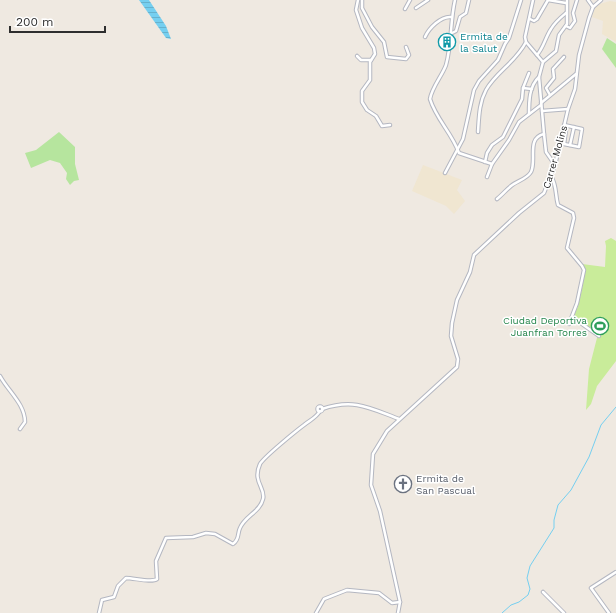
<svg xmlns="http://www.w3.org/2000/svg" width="616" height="613" font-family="'Work Sans',sans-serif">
<defs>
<pattern id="water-rules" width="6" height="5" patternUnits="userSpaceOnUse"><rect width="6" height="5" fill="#75cff0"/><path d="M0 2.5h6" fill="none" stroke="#66b2ce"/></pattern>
</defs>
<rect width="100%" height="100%" fill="#efe9e1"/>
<g fill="#f0e6d1">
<path d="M610,1L616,2V42L602,34L603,21L592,17L596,5Z"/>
<path d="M423,165L462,180L457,190L465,201L454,214L446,206L412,191Z"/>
</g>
<g fill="#b6e59e">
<path d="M607,38L616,44V68L602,49Z"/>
<path d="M59,132L75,147V164L79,180L74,181L70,185L66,179L67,173L60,163L50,160L31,168L25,153L36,150Z"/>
</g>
<path fill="#c9ec9a" d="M611,238L616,241V361L597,386L591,404L586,410L589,369L598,334L574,318C573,312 577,311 578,306C581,293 586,277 582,264L605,267L606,246L605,241Z"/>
<path fill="url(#water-rules)" d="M139,0H149L166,26L171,39L166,38Z"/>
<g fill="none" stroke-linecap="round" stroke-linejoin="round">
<path stroke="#75cff0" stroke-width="1" d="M502,613L511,605L519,602L528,595L530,589L527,578L530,566L554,528V520L558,505L571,490L589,457L601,425L616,407"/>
<defs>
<g id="street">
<path d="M358,0L356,10L362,28L374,48L375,54L370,62V80L362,91V102L367,110L376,116L382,126L390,125"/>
<path d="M362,0V8L372,27L384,42L387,57L406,59L409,55L406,47"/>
<path d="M455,0C450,22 452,43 446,65C442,76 432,87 430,99C436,119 452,133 459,153L492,164"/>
<path d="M548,0L566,3"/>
<path d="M588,0L593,7"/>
<path d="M416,8L428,0"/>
<path d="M405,9L410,0"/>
<path d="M530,19L534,21L537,19L548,0"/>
<path d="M566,26L570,28L575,21L573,13L577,0"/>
<path d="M452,33L456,31L460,17L466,13L469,0"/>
<path d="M425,37C429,28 441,16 451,17"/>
<path d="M526,42L543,62L539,77L544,134L546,152L555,165"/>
<path d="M537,55C544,47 545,38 551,29C555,22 560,18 566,13"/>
<path d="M357,56L361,60H371"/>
<path d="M543,62L556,51L559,35L567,24V0"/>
<path d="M523,88L532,89"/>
<path d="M550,95L546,88L554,78L553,69L564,57"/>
<path d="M541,103L576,74"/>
<path d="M542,111L568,109"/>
<path d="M529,114C529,102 529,86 539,77"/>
<path d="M564,125L582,129L579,147L564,144L566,130"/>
<path d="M478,132C479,117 479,103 486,90C496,72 516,62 526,42L525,37L533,0"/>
<path d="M570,145L574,127"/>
<path d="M485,162L487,153L492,145L503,137L522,99L523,88L529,73"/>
<path d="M445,173L463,139L474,90L479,81L498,60L505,44L509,38L521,0"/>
<path d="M551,176C557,186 555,194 558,205L573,213L574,218L567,248L582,266L584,270L577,303L569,324"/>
<path d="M487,177L492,164L509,140L519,122L541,105"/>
<path d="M497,199C502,195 506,190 511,186C517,181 527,179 531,172C537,160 526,138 544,134"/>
<path d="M572,317L599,336"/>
<path d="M0,376C8,391 25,404 25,422L20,429"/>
<circle cx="320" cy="409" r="2.5"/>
<path d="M322,409C354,398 370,408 399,419"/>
<path d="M543,592L564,613"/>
<path d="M99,613L102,600L114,597L118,586L126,578C134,578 152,583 157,579L156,561L166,538L193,537L206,533L215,534L233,544C240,539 237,534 240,528C245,516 260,512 263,499C266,488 252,482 260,464C264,457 296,431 304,425C310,420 316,418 320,411"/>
<path d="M316,613L324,599L347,590L379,593L392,603L400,602"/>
<path d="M398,613L400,602L380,511L371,485L373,454L387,431L457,367L458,359L451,336L452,323L457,300L470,272L474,255L519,213L544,193L555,165L568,109L575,89L579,55L589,18L593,7L601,0"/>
<path d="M609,613L591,588L616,572"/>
</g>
</defs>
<use href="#street" stroke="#b4b7c1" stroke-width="4.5"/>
<use href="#street" stroke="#fff" stroke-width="2.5"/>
</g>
<defs>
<symbol id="building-ring" viewBox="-11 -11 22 22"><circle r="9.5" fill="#fff" stroke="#0f9aa8" stroke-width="1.5"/><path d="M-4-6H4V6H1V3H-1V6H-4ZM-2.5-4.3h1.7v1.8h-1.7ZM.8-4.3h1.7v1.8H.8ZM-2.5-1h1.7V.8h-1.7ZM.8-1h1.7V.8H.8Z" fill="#0f9aa8"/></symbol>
<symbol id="stadium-ring" viewBox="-11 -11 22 22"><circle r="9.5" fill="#fff" stroke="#2e9e5b" stroke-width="1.5"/><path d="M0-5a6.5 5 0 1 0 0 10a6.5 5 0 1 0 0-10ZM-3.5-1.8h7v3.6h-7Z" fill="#2e9e5b"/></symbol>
<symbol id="church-ring" viewBox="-11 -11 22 22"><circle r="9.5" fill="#fff" stroke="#6b7280" stroke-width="1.5"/><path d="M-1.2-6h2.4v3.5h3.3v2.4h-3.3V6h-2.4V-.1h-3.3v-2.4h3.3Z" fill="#6b7280"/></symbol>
</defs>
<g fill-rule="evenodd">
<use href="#building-ring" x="437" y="32" width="20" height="20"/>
<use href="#stadium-ring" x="590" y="316" width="20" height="20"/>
<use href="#church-ring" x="393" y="474" width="20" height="20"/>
</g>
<g text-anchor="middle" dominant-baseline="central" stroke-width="3" stroke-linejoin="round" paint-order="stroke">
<g font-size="10" fill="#0d838f" stroke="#fff" text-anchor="start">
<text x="460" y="36">Ermita de<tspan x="460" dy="12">la Salut</tspan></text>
</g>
<g font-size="10" fill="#2e2e2e" stroke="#fff">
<text transform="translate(555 157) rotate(-74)">Carrer Molins</text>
</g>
<g font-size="10" fill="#27864d" stroke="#fff" text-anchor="end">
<text x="587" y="320">Ciudad Deportiva<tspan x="587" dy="12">Juanfran Torres</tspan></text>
</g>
<g font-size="10" fill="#5b616d" stroke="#fff" text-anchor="start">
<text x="416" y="478">Ermita de<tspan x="416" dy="12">San Pascual</tspan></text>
</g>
</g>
<path d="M10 26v6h95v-6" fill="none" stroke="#2e2e2e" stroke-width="2"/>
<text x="16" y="26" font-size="12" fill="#2e2e2e" stroke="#ffffff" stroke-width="3" paint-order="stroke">200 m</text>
</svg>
